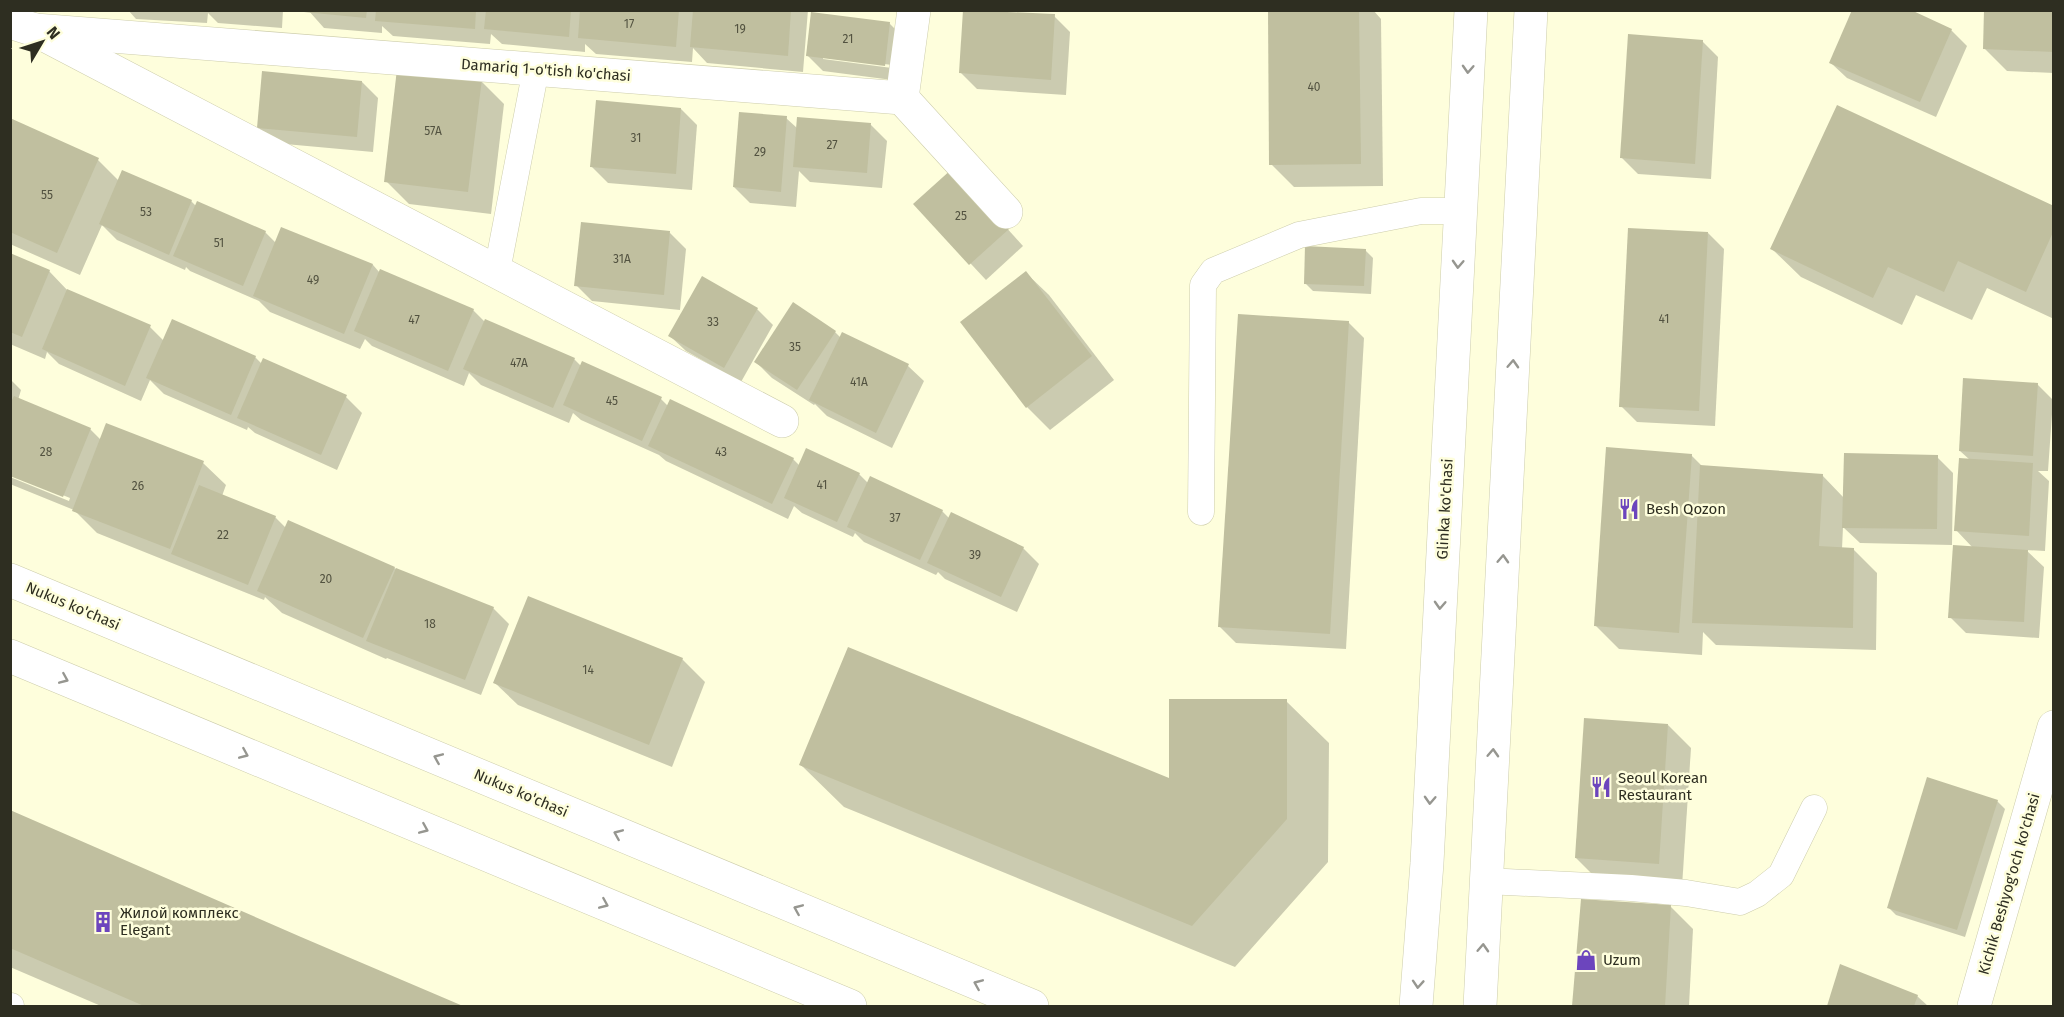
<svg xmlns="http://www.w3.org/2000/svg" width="2064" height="1017" font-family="'Fira Sans',sans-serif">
<rect width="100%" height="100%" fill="#fefedc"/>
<g fill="#0003" fill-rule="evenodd">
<path d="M128,10H283L282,28L218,23L208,13L207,23L136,19Z"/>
<path d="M308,10H808L803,72L707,63L693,48L692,62L596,54L585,44V52L502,44L491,34L490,44L393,36L382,26V33L324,28Z"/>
<path d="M1269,10H1373L1381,19L1383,186L1294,187L1271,164Z"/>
<path d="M2054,10V73L2007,71L1984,48Z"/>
<path d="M1054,16L1070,32L1066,95L977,89L961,73Z"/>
<path d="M889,23L905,39L900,81L823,71L806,54ZM823,56L892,65V68L823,59Z"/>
<path d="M1951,30L1967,46L1936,117L1847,78L1831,63Z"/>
<path d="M1702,41L1718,57L1711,179L1638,174L1622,158Z"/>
<path d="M481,81L504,104L491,214L409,204L386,181Z"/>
<path d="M362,82L378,98L373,152L274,143L258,127Z"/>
<path d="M681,109L697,125L692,190L608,183L592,167Z"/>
<path d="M786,118L797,128L871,125L887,141L882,188L810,182L799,171L796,207L750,203L734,187Z"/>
<path d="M10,120L98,160L119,181L123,172L191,201L196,206L265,232L276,243L282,229L373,265L380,273L473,310L485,322L574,359L582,367L661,399L668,406L793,459L800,466L859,474L868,483L942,511L949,518L1023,548L1039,564L1017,612L945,579L938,572L936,575L864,542L855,533L853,537L802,513L794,506L788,519L666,461L659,455L581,420L573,413L569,423L481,385L469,373L464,386L372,346L365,339L360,349L270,312L259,301L190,271L186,267L185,270L117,240L102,225L80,275L10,244Z"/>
<path d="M968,185L1023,246L986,280L915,204Z"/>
<path d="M2054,208V319L1987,288L1972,320L1916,295L1902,325L1801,277L1772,249Z"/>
<path d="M670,233L686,249L680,310L592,301L576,285Z"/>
<path d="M1708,233L1724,249L1715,426L1637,422L1621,406Z"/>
<path d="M1365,250L1373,258L1371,294L1313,291L1305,283Z"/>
<path d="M10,255L49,271L69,292L150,327L164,341L255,357L262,364L346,397L362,413L337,470L255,433L248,427L247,430L164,394L150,380L141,401L59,364L47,352L45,359L10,344Z"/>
<path d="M1026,273L1049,295L1114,380L1050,430L1027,407Z"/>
<path d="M703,278L757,309L773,325L741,382L686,351L670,336Z"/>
<path d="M1348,322L1364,338L1346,649L1236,643L1220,627Z"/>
<path d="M835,332L841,338L842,334L908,366L924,381L892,448L827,416L815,404L814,405L772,378L756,362Z"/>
<path d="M10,379L21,390L18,400L90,429L101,440L203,463L226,485L222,496L275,517L286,528L394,568L493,608L509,624L481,695L387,658L386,659L282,613L265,597L264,600L97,533L74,510L10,484V477L69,501L70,498L10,474Z"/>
<path d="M2037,384L2053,400L2048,471H2038L2049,481L2045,551L2026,550L2044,567L2039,638L1966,633L1950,617L1973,548L1956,530L1970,460L1960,451Z"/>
<path d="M1691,455L1703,467L1822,475L1844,498L1937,457L1953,473L1952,545L1860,543L1843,527L1842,549L1854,550L1877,573L1876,650L1716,645L1703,632L1702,655L1619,649L1596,626Z"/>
<path d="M682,659L705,682L672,767L518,705L495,683Z"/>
<path d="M1286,701L1329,743L1328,862L1235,967L844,807L801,765L1170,781Z"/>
<path d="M1668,725L1691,748L1682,887L1599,881L1576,858Z"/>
<path d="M1997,801L2005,809L1965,937L1896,915L1888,907Z"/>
<path d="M10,812L300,939L459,1006H101L10,967Z"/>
<path d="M1582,900L1670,906L1693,929L1689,1006H1573Z"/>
<path d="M1841,966L1917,996L1928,1006H1828Z"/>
</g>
<g fill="#c0bf9f">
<path d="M304,10H367L366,18L304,12Z"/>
<path d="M376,10H476L475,29L375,21Z"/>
<path d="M486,10H571L569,37L484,29Z"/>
<path d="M580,10H679L676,47L578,38Z"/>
<path d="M693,10H791L788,56L690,47Z"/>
<path d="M963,10L1055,14L1051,80L959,73Z"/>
<path d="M1268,10H1359L1361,164L1269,165Z"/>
<path d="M1852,10H1911L1952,29L1920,102L1829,63Z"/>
<path d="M1984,10H2054V52L1983,49Z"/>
<path d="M811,12L890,22L885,66L806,56Z"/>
<path d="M1628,34L1703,40L1695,164L1620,158Z"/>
<path d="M397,69L482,79L468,192L384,182Z"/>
<path d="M262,71L362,81L357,137L257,128Z"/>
<path d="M596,100L681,108L676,174L590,167Z"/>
<path d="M1837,105L2054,206V230L2026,292L1958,261L1944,292L1888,267L1873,298L1770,249Z"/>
<path d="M739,112L787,116L781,192L733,187Z"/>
<path d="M797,117L871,123L867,173L793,167Z"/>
<path d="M10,118L99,158L57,253L10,232Z"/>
<path d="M953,168L1009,229L969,265L913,204Z"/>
<path d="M122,170L192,200L169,255L99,224Z"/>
<path d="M197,201L266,231L243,286L173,256Z"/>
<path d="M581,222L670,231L664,295L574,286Z"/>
<path d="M281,227L373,264L344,334L253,296Z"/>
<path d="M1628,228L1708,232L1699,411L1619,407Z"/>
<path d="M1305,246L1366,249L1364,286L1304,284Z"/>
<path d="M10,253L50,270L22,337L10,332Z"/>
<path d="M380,269L474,309L448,371L354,331Z"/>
<path d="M1026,271L1092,356L1026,408L960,322Z"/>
<path d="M702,276L758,308L724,368L668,336Z"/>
<path d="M67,289L151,325L125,386L42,349Z"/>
<path d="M793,302L836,331L797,390L754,362Z"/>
<path d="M1238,314L1349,321L1330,634L1218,627Z"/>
<path d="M172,319L256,356L231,415L146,378Z"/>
<path d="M485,319L575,358L553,408L463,369Z"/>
<path d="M842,332L909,364L876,433L809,400Z"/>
<path d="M263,358L347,395L321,455L237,418Z"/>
<path d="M582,361L662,397L642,441L563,405Z"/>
<path d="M1963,378L2038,383L2033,456L1959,451Z"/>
<path d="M14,396L91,428L63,497L10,476V404Z"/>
<path d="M670,399L794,458L772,504L648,446Z"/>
<path d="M106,423L204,461L170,549L72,511Z"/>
<path d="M1606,447L1692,454L1679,633L1594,626Z"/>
<path d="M806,448L860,473L837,522L784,498Z"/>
<path d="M1844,453L1938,455L1937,529L1842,528Z"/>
<path d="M1959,458L2033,463L2029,536L1954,531Z"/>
<path d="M1700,465L1823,474L1819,546L1854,548L1853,628L1692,623Z"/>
<path d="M870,476L943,510L920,560L847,527Z"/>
<path d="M199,485L276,516L248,585L171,554Z"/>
<path d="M951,512L1024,547L1001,597L927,563Z"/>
<path d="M288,520L395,567L363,638L257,591Z"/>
<path d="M1953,545L2028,550L2024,622L1948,618Z"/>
<path d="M396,568L494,607L465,680L366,641Z"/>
<path d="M528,596L683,658L649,745L493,683Z"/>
<path d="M848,647L1169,778V699H1287V819L1192,926L799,765Z"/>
<path d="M1584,718L1668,724L1659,864L1575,858Z"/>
<path d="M1927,777L1998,800L1957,930L1887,908Z"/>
<path d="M10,810L301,937L463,1006H144L10,948Z"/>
<path d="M1581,899L1671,905L1665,1006H1572Z"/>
<path d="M1840,964L1918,995L1914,1006H1827Z"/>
</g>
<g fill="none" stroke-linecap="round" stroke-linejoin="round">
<defs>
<g id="lane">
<path d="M497,271L536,69"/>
<path d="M1201,512L1203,285L1213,271L1299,235L1421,211H1461"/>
<path d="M1486,881L1631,888L1686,893L1740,902L1757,894L1781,875L1814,808"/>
<path d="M10,1006H11"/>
</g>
<g id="street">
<path d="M10,22L35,30L782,421"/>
<path d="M35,30L902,98L1006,212"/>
<path d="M902,98L914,10"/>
<path d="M1974,1006L2054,727"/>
</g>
<g id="secondary">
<path d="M1416,1006L1427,863L1471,10"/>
<path d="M1480,1006L1531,10"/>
</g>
<g id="primary">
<path d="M10,580L1032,1006"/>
<path d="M10,656L850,1006"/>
</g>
</defs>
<use href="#lane" stroke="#cdcdac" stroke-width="27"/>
<use href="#street" stroke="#cdcdac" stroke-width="34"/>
<use href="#secondary" stroke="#cdcdac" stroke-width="34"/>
<use href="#primary" stroke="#cdcdac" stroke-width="34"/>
<use href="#lane" stroke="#fff" stroke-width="26"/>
<use href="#street" stroke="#fff" stroke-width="33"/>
<use href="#secondary" stroke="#fff" stroke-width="33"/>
<use href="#primary" stroke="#fff" stroke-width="33"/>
</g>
<defs><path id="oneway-chevron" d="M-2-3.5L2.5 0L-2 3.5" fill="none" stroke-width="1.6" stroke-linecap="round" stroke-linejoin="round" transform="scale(1.5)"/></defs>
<g stroke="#969690">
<use href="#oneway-chevron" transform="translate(1468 69) rotate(93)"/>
<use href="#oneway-chevron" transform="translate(1458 264) rotate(93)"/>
<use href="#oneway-chevron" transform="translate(1513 364) rotate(-87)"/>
<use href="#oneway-chevron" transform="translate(1503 559) rotate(-87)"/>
<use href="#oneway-chevron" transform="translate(1440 605) rotate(93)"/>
<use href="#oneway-chevron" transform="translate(64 679) rotate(23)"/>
<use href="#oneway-chevron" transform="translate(1493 753) rotate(-87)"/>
<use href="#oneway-chevron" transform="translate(244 754) rotate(23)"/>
<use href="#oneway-chevron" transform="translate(438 758) rotate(-157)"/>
<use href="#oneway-chevron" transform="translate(1430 800) rotate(93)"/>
<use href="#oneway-chevron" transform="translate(424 829) rotate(23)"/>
<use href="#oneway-chevron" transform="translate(618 834) rotate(-157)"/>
<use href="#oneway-chevron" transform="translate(604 904) rotate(23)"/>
<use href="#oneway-chevron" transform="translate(798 909) rotate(-157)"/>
<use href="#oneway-chevron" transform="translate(1483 948) rotate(-87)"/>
<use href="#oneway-chevron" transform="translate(978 984) rotate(-157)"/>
<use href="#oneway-chevron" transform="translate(1418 984) rotate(94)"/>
</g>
<defs>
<symbol id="restaurant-bare" viewBox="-9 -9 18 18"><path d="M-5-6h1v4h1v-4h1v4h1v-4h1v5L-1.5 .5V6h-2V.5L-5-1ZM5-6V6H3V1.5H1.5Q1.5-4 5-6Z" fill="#6c45bd" stroke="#fefedc" stroke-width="2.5" paint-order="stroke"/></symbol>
<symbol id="building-bare" viewBox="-9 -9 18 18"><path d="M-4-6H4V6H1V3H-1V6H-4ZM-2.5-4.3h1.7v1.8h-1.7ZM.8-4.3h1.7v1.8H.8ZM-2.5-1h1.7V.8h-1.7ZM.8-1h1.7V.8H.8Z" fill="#6c45bd" stroke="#fefedc" stroke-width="2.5" paint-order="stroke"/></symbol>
<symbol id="shop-bare" viewBox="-9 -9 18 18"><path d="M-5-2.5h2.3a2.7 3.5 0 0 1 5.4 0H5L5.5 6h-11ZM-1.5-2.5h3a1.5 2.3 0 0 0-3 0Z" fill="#6c45bd" stroke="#fefedc" stroke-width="2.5" paint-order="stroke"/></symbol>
</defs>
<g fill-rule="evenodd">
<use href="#restaurant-bare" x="1614" y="494" width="30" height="30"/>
<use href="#restaurant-bare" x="1586" y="772" width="30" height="30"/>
<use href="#building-bare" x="88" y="907" width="30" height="30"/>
<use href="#shop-bare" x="1571" y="945" width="30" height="30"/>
</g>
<g text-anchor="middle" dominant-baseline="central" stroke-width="5" stroke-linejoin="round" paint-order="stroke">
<g font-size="12" fill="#525240">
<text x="629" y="24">17</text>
<text x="740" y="29">19</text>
<text x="848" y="39">21</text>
<text x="1314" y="87">40</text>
<text x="433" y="131">57A</text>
<text x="636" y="138">31</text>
<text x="832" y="145">27</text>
<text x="760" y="152">29</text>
<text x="47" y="195">55</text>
<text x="146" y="212">53</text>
<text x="961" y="216">25</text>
<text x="219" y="243">51</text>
<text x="622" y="259">31A</text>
<text x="313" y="280">49</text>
<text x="1664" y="319">41</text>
<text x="414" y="320">47</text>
<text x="713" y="322">33</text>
<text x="795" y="347">35</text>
<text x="519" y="363">47A</text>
<text x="859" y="382">41A</text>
<text x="612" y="401">45</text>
<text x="46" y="452">28</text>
<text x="721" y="452">43</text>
<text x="822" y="485">41</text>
<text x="138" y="486">26</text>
<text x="895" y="518">37</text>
<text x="223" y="535">22</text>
<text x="975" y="555">39</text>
<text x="326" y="579">20</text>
<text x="430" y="624">18</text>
<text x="588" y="670">14</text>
</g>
<g font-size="15" fill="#2e2e21" stroke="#fefedc">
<text transform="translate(546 70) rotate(4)">Damariq 1-o'tish ko'chasi</text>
<text transform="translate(1445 509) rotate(-87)">Glinka ko'chasi</text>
<text transform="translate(73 606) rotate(23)">Nukus ko'chasi</text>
<text transform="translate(521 793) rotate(23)">Nukus ko'chasi</text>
<text transform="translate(2009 884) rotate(-74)">Kichik Beshyog'och ko'chasi</text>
</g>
<g font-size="15" fill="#2e2e21" stroke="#fefedc" text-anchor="start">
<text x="1646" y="509">Besh Qozon</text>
<text x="1618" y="778">Seoul Korean<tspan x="1618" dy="17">Restaurant</tspan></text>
<text x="120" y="913">Жилой комплекс<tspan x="120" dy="17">Elegant</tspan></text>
<text x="1603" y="960">Uzum</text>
</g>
</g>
<rect width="2064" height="1017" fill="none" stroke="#2e2e21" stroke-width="24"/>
<g transform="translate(42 42) rotate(51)" stroke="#fefedc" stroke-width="4.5" paint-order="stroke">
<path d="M0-4.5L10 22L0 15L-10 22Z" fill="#2e2e21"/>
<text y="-9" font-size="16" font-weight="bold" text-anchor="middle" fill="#2e2e21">N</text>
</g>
</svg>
